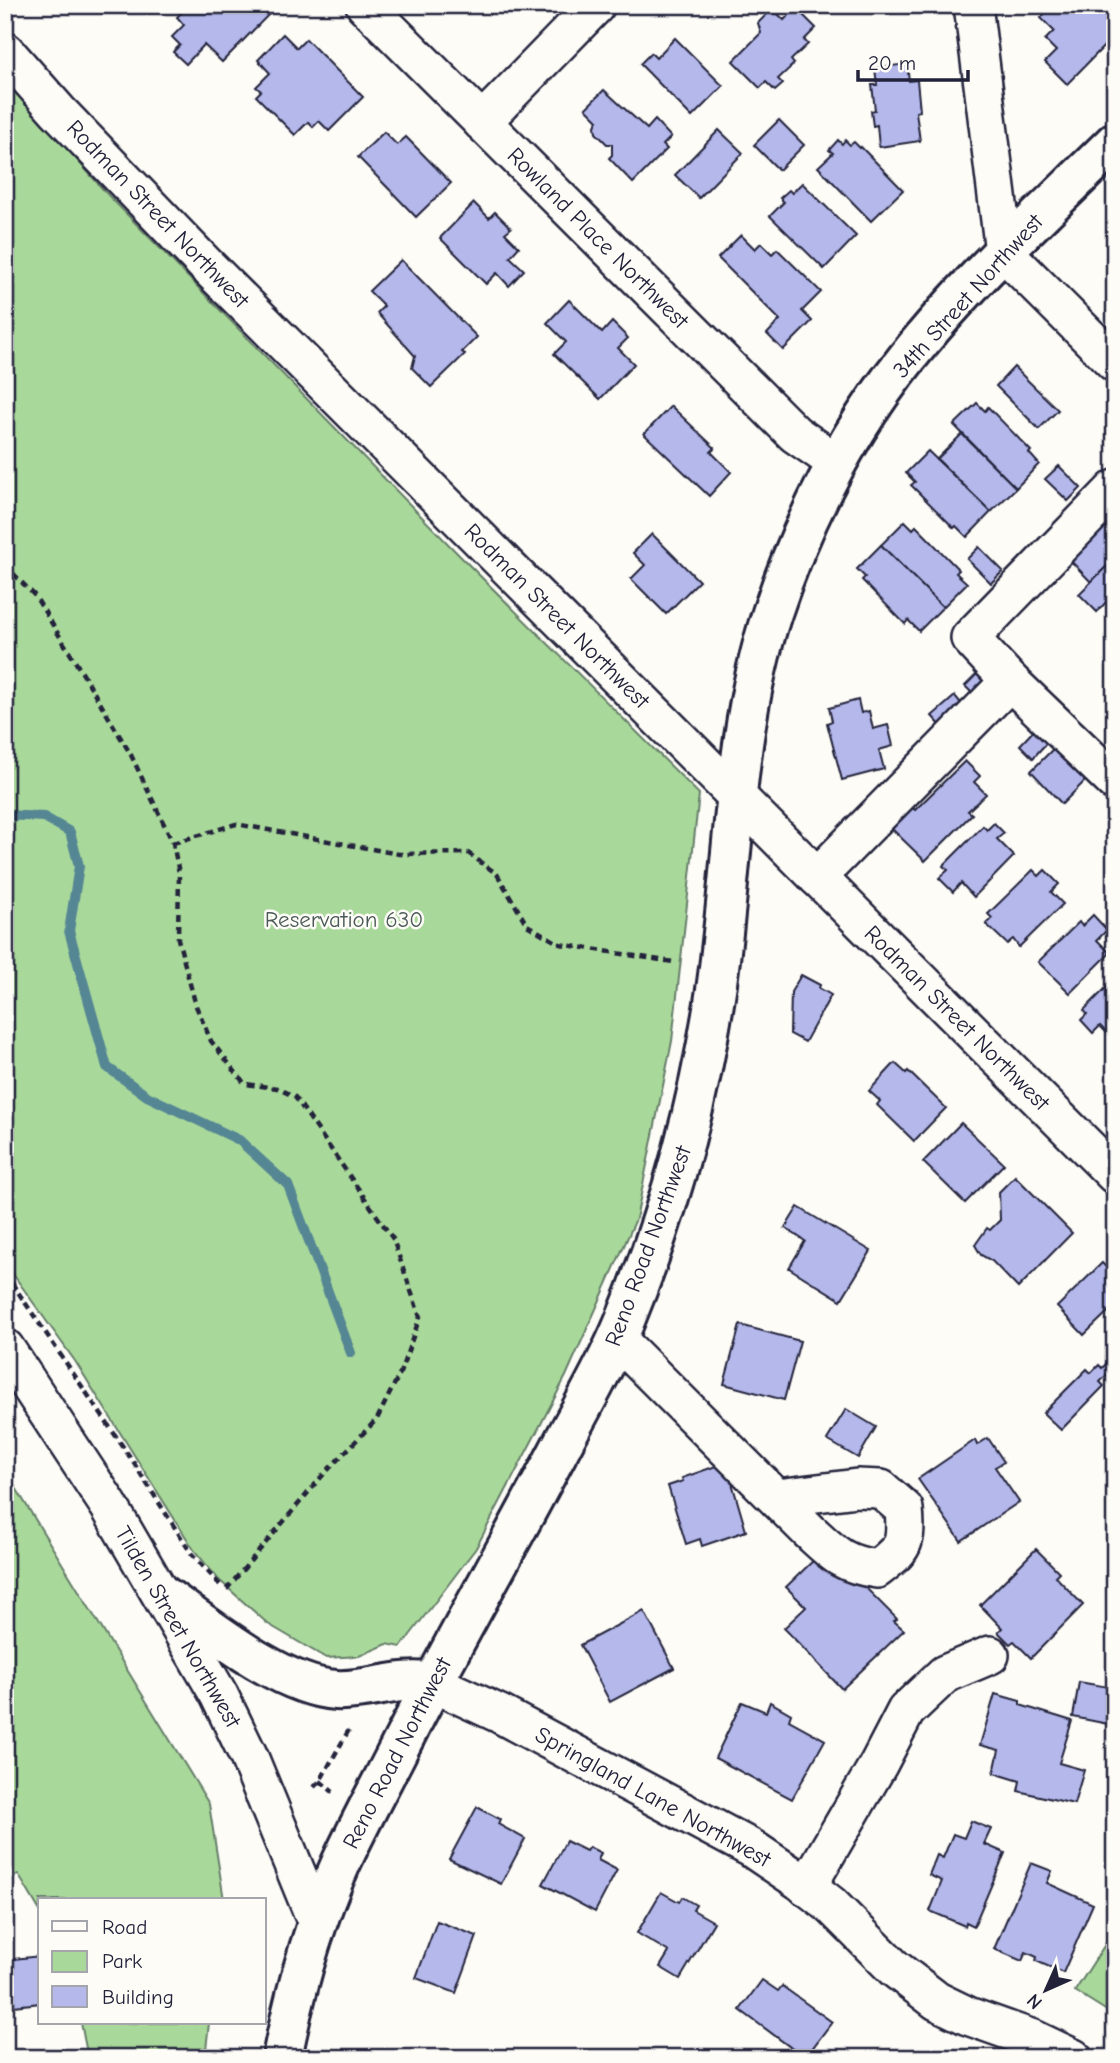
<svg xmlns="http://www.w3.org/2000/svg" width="1120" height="2063" font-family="'Comic Neue',sans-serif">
<rect width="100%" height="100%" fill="#fdfcf7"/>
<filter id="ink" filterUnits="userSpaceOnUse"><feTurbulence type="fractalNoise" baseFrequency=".0143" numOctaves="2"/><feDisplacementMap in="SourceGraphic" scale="14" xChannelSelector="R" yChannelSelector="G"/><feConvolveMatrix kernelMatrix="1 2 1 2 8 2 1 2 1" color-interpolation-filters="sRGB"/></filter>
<g filter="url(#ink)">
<g fill="#a9d99a" stroke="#667e6a" stroke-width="2">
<path d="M5,78L108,195L459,555L699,794L672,1041L636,1219L566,1376L476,1548L401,1647L387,1644L359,1656L326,1658L268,1624L218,1579L194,1550L75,1361L5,1263Z"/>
<path d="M5,1470L209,1804L224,1900H40V1911L18,1874L5,1881Z"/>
<path d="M1115,1929V2016L1075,1991Z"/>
<path d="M81,2023H209L205,2058H88Z"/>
</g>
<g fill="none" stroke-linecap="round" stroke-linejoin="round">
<path stroke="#558694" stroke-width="10" d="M5,815L44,817L70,832L79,866L69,931L107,1067L147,1096L239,1140L288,1185L351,1353"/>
</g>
<g fill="#b4b8ea" stroke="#22223b" stroke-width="2">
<path d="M188,5H276L277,6L222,62L204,45L186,64L173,52L180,45L172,37L184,25L177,17Z"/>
<path d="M1037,5H1115V35L1067,84L1045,62L1056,51L1045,40L1054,31L1041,18L1045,13Z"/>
<path d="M796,8L816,28L804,40L808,44L791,60L794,64L778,79L783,84L775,91L766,82L760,88L733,61L761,33L758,23L769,12L778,14L784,20Z"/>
<path d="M283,34L297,48L306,39L363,97L329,131L319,121L313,127L308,122L295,135L256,96L261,91L256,87L270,73L258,60Z"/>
<path d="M675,38L723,86L692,117L640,64L651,53L656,58Z"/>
<path d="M907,64L909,81L917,80L920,111L916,112L920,141L879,147L877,125L873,126L871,111L875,110L872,85H877L875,68Z"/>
<path d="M604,90L647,129L655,120L671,137L663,145L667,149L633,183L609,158L612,155V144H607L596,133L595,126L598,120L586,108Z"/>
<path d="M779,120L804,145L779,170L754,145Z"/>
<path d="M719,130L743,153L699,198L675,175Z"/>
<path d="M384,132L397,145L406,137L451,183L416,217L358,157Z"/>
<path d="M838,140L842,144L845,140L850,145L854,142L860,148L861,147L903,190L871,221L818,167L833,153L829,150Z"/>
<path d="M802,183L856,236L824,269L770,216L784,202L780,198L789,190L792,193Z"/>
<path d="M474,203L489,218L495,212L511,228L505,233L519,247L510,257L524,270L509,286L497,273L486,284L440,238Z"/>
<path d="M741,235L755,249L761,243L772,254L777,249L821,292L802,311L812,321L783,350L767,334L780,320L718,258Z"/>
<path d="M401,260L477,337L462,352L465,354L431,387L412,368L415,356L377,313L384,306L369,291Z"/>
<path d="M569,300L602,333L612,322L628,338L618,348L634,364L600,399L554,354L566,342L547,323Z"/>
<path d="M1014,367L1058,410L1039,429L996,386Z"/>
<path d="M977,403L985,411L988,407L1031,451L1029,453L1039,464L1016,488L954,425Z"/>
<path d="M671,406L715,448L711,452L731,472L709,496L644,434Z"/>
<path d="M962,434L1016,488L991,512L937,459Z"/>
<path d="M928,451L991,512L967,537L956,526L954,528L911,485L915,482L906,473Z"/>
<path d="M1059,466L1081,488L1068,501L1045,479Z"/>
<path d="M1115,499V558L1091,582L1066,556Z"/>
<path d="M905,521L913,529L916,526L959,570L956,573L967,583L943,607L881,545Z"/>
<path d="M652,534L699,581L666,614L631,579L645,565L633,553Z"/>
<path d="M881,545L943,607L919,631L908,620L905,624L862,580L865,577L857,569Z"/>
<path d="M979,547L1003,571L991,583L967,559Z"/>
<path d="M1115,558V607L1108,600L1097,612L1079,594Z"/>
<path d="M988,663L1001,676L978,699L965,686Z"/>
<path d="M955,696L966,709L943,728L932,716Z"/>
<path d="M858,700L861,713L869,711L873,729L888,725L893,746L879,750L884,769L842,780L827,723L832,721L829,708Z"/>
<path d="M1038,726L1051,738L1033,758L1020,745Z"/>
<path d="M1057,745L1089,777L1062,804L1031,771Z"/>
<path d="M965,761L980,776L974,782L986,794L968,811L972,814L925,861L891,828L912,807L915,810Z"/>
<path d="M994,823L1004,833L997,839L1014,856L974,897L961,883L953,892L939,878L948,870L943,866L983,826L987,830Z"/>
<path d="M1033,870L1039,876L1045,870L1059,884L1051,892L1063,904L1019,947L1013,939L1007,944L986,924L992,918L988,914Z"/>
<path d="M1093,915L1107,930L1097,940L1110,953L1070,993L1038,962L1079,922L1082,926Z"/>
<path d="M801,975L820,985L819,988L831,995L805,1042L790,1034L791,992Z"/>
<path d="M1115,979V1041L1100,1026L1093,1033L1081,1020L1087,1014L1084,1010Z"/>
<path d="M895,1063L906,1073L908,1071L946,1108L914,1141L877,1105L880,1101L869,1091Z"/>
<path d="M961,1123L1004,1164L965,1203L923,1162Z"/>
<path d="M1015,1176L1072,1233L1018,1288L992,1261L981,1255L975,1245L987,1228L990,1230L1000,1220L999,1192Z"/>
<path d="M798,1207L871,1251L841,1300L789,1268L805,1241L785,1228Z"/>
<path d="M1102,1263L1115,1276V1305L1084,1335L1057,1307Z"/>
<path d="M740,1325L800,1341L784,1400L724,1384Z"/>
<path d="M1108,1362L1114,1367L1100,1382L1104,1386L1061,1430L1043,1413L1087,1369L1091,1373L1099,1365L1102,1368Z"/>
<path d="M846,1409L876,1427L858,1458L827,1440Z"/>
<path d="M988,1438L1004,1462L995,1467L1019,1502L961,1541L918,1479L975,1440L977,1445Z"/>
<path d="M716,1466L728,1469L746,1531L702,1546L700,1539L686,1544L668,1486L683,1481L682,1478Z"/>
<path d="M1036,1549L1059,1572L1055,1576L1083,1605L1031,1658L1014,1641L1010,1644L998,1632L1002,1628L980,1605Z"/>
<path d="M821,1553L844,1566L897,1619L894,1621L904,1630L842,1689L784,1628L806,1607L786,1587Z"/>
<path d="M644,1611L674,1668L610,1702L580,1645Z"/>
<path d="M1079,1682L1114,1688L1113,1725L1073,1717Z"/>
<path d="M995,1694L1020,1701V1705L1072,1721L1059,1763L1084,1770L1074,1804L1018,1791L1020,1781L994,1773L999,1750L980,1745Z"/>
<path d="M742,1702L766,1712L770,1702L791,1714L789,1720L825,1740L792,1799L715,1758Z"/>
<path d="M477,1807L500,1819L498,1824L525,1839L501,1884L449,1859Z"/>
<path d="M971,1821L991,1829L984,1844L1005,1853L974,1926L966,1922L965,1926L930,1911L942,1881L929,1875L937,1855L943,1858L953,1834L964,1838Z"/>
<path d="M566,1841L586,1851L589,1847L601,1853L598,1860L617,1870L595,1912L543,1884Z"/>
<path d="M1031,1863L1052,1871L1047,1883L1093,1904L1063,1973L1036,1961L1037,1957L1026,1952L1022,1961L994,1949Z"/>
<path d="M661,1892L679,1902L682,1897L696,1905L693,1910L714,1922L680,1979L660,1967L669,1952L637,1933Z"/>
<path d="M437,1921L477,1936L456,1993L416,1978Z"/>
<path d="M40,1956V2003L5,2007V1960Z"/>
<path d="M762,1980L778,1991L782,1986L832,2022L805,2058L740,2010Z"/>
</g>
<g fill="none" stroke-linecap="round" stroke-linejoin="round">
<defs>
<g id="minor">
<path d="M365,5L795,434L837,463"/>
<path d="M973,5L1004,252L1115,363"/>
<path d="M5,51L58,111L205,264L1115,1175"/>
<path d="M482,122L596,5"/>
<path d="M1010,681L1115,782"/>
<path d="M817,877L1010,681L970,638L1115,489"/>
<path d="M617,1339L809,1531C834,1554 842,1564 877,1569C904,1548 907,1544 904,1509L881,1489L857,1488L777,1498"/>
<path d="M5,1348L109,1506L219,1695L249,1757L317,1923"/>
<path d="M433,1683L500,1714L751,1848L800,1881L831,1905L894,1968L937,2001L968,2016L1033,2039L1073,2058"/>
<path d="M807,1887L878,1765L906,1711L945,1674L990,1655"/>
</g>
<g id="major">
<path d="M163,1595C209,1627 281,1687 336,1690C369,1692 400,1676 433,1683"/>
<path d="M282,2058C295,1991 313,1925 341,1863C357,1828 376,1793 394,1758C448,1650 510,1545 566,1437C586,1400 608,1362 624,1323C670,1211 700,1102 717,983C734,861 734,729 772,613C802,522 847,433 907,358C969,280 1044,212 1115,142"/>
</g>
</defs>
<use href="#minor" stroke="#22223b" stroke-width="42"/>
<use href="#major" stroke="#22223b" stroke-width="44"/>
<g stroke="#22223b" stroke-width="4.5" stroke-dasharray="7 5" stroke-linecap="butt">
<path d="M5,565L35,596L89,684L131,755L173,843L179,873L178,939L196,1006L211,1041L245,1084L277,1088L295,1097L393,1239L420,1317L400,1373L377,1419L323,1475L225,1591"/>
<path d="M173,843L236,824L399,854L468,853L497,874L527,925L560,944L673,962"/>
<path d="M5,1273L128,1454L191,1553L221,1586"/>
<path d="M320,1781L333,1792"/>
<path d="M314,1787L320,1781L350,1728"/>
</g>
<use href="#minor" stroke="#fdfcf7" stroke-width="37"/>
<use href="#major" stroke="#fdfcf7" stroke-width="38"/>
</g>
</g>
<g text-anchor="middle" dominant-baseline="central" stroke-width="5" stroke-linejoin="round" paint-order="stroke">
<g font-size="23" fill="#22223b" stroke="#fdfcf7">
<text transform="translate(158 214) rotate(46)">Rodman Street Northwest</text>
<text transform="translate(598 238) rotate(45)">Rowland Place Northwest</text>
<text transform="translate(968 296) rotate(-48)">34th Street Northwest</text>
<text transform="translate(557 616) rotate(45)">Rodman Street Northwest</text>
<text transform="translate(957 1018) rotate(45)">Rodman Street Northwest</text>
<text transform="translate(648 1246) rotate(-70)">Reno Road Northwest</text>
<text transform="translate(178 1627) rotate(60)">Tilden Street Northwest</text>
<text transform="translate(397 1753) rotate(-63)">Reno Road Northwest</text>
<text transform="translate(653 1797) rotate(29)">Springland Lane Northwest</text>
</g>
<g font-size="23" fill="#4a5958" stroke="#fdfcf7">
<text x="344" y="919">Reservation 630</text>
</g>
</g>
<rect width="1120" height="2063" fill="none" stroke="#fdfcf7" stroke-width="28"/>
<rect x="14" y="14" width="1092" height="2035" fill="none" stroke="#22223b" stroke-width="2.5" filter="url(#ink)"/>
<rect x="38" y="1898" width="228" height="126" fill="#fdfcf7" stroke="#a5a5ac" stroke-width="2"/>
<rect x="52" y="1921" width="35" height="10" fill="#fdfcf7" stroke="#a5a5ac" stroke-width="2"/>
<text x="102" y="1934" font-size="21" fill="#22223b">Road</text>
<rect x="52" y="1951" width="35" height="21" fill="#a9d99a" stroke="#a5a5ac" stroke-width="2"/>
<text x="102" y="1968" font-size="21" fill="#22223b">Park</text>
<rect x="52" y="1986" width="35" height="21" fill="#b4b8ea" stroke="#a5a5ac" stroke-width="2"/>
<text x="102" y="2004" font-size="21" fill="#22223b">Building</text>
<g transform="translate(1046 1990) rotate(225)" stroke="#fdfcf7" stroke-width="5" paint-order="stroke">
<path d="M0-5L12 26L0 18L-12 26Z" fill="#22223b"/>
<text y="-10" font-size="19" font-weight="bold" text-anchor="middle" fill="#22223b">N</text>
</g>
<path d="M858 70v10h110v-10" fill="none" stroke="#22223b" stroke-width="3.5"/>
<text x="868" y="70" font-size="21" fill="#22223b" stroke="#fdfcf7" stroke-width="5" paint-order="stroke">20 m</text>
</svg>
